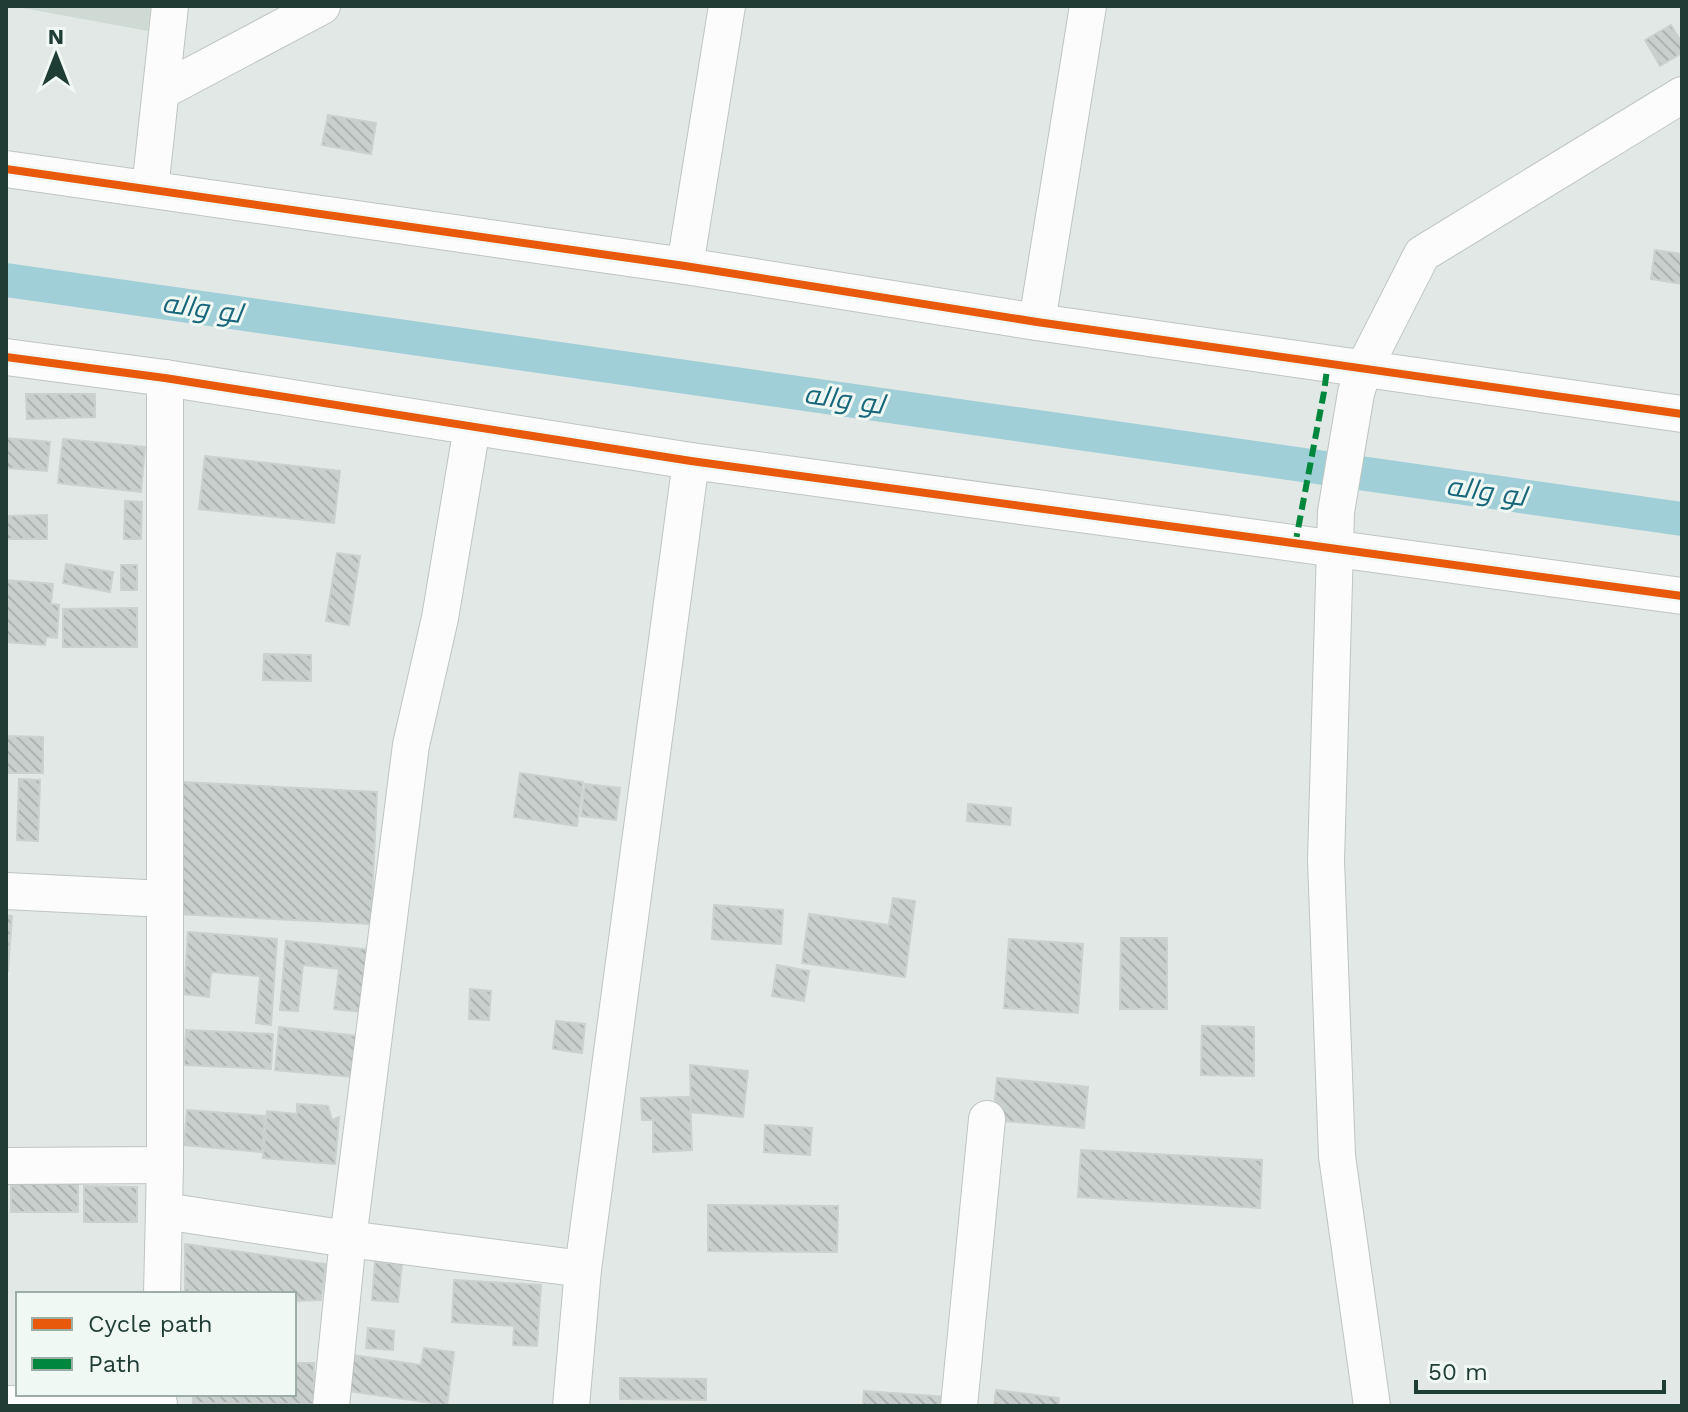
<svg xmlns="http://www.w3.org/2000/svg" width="1688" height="1412" font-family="'Work Sans',Cairo,sans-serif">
<defs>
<pattern id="building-back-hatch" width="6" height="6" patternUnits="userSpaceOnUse" patternTransform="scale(2)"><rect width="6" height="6" fill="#c9cfcd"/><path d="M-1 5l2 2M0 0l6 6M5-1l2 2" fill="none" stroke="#acb3b1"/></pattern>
</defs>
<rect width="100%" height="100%" fill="#e2e8e5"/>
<path fill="#cfdad5" d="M12,6H151L148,31Z"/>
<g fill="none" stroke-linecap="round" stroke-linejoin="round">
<path stroke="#a0cfd8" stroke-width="34" d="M6,280L1682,519"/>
</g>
<g fill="url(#building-back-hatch)" stroke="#cbd1ce" stroke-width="2">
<path d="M1671,25L1682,43V53L1660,66L1645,40Z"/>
<path d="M328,115L376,123L371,154L322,145Z"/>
<path d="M1655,250L1682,254V284L1651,279Z"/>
<path d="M26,394H95V417L27,419Z"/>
<path d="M6,438L50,442L47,471L6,468Z"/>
<path d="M63,439L145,447L141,492L58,483Z"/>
<path d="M205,456L340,471L334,523L199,509Z"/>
<path d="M125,501L142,502L141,539H124Z"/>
<path d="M47,515V539H6V516Z"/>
<path d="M337,553L360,556L349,625L326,621Z"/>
<path d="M66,564L113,572L110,592L63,583Z"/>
<rect x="121" y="565" width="16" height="25"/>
<path d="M6,580L53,584L51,604L59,605L57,638L46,637L45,645L6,642Z"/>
<path d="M137,608V647H63V609Z"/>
<path d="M264,654L311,655V681L263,680Z"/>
<path d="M6,736L43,737V773H6Z"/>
<path d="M520,773L583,782L577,826L514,817Z"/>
<path d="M19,779L40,780L38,841L17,840Z"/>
<path d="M183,782L377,792L371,924L176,914Z"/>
<path d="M585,784L620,788L616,820L581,816Z"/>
<path d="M968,804L1011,808L1010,825L967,821Z"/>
<path d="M893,898L915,901L905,977L802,963L809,914L889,925Z"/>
<path d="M714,905L783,910L781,944L712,939Z"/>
<path d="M6,915L12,916L8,971H6Z"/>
<path d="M188,932L277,939L271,1025L256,1023L260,976L211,972L209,997L184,994Z"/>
<path d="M1121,938H1167V1009H1120Z"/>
<path d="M1009,939L1083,944L1078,1013L1004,1008Z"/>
<path d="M286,941L373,950L362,1012L334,1009L339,969L303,965L298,1011L280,1010Z"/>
<path d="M777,965L809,971L804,1001L772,996Z"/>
<path d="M470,989L491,991L489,1020L469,1019Z"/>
<path d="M556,1021L585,1024L582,1053L553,1049Z"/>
<path d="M1202,1026L1254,1027V1076L1201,1075Z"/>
<path d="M279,1027L357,1036L353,1077L275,1070Z"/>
<path d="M186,1030L273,1034L271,1069L184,1065Z"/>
<path d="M690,1065L748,1071L743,1117L691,1112Z"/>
<path d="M997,1078L1088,1087L1084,1128L993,1120Z"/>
<path d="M690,1097L692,1150L653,1152V1120H642L641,1098Z"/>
<path d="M297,1104L328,1106L332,1120L339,1117L335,1164L263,1158L267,1111L297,1114Z"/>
<path d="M187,1110L265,1116L262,1152L184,1145Z"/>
<path d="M765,1125L812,1128L810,1155L764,1152Z"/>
<path d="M1081,1150L1262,1160L1260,1208L1078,1197Z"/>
<rect x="11" y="1184" width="67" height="28"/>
<path d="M84,1186L137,1187V1222H84Z"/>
<path d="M708,1205L838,1206L837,1252L708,1251Z"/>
<path d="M185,1244L326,1264L321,1300L294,1301V1294H185Z"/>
<path d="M375,1262L402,1264L398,1302L372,1300Z"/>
<path d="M454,1280L541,1285L537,1346L513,1345L514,1326L452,1322Z"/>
<path d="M368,1328L394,1331L393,1350L366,1348Z"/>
<path d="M424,1348L454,1352L447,1405L340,1390L345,1354L421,1365Z"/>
<path d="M294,1363H314V1404L193,1403V1394H294Z"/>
<path d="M620,1378L706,1379V1400L620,1399Z"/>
<path d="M996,1390L1059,1398L1058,1406H994Z"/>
<path d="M864,1391L947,1397L946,1406H863Z"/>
</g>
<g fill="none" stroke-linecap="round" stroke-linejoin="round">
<defs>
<g id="minor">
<path d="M162,91L322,6"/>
<path d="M6,169L685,266L1037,322L1682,414"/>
<path d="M150,189L170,6"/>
<path d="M685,266L727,6"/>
<path d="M1037,322L1088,6"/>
<path d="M6,357L165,378L691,461L1682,596"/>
<path d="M6,891L165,899"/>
<path d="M6,1166L165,1165"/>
<path d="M164,1211L348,1239L583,1269"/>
<path d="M162,1294L165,1165V378"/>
<path d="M6,1404H159"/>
<path d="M331,1406L348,1239L411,745L440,618L472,427"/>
<path d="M571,1406L583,1269L691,461"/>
<path d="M959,1406L987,1119"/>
<path d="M1372,1406L1337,1156L1326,860L1336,512L1356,393L1364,368L1422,254L1682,95"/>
</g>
</defs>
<use href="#minor" stroke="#bfc5c2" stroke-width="38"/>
<use href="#minor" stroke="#fbfcfb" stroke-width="36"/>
<path stroke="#00873e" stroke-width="6" stroke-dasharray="12 6" stroke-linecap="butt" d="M1295,545L1324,392L1328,362"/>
<defs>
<g id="cycleway">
<path d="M6,169L685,266L1037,322L1682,414"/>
<path d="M6,357L165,378L691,461L1682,596"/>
</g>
</defs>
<use href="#cycleway" stroke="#f0f8f4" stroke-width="13"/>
<use href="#cycleway" stroke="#e8590c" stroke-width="8"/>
</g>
<g text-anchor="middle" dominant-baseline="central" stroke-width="6" stroke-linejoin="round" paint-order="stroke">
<g font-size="28" font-style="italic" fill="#17667a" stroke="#f0f8f4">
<text transform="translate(202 308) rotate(8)">لو واله</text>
<text transform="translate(844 399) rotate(8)">لو واله</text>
<text transform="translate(1486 491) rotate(8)">لو واله</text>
</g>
</g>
<rect width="1688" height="1412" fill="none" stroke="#1f3c35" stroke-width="16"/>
<rect x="16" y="1292" width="280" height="104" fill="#f0f8f4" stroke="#9cada8" stroke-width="2"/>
<rect x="32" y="1318" width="40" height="12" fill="#e8590c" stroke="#9cada8" stroke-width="2"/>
<text x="88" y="1332" font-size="24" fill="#1f3c35">Cycle path</text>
<rect x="32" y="1358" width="40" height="12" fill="#00873e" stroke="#9cada8" stroke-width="2"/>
<text x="88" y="1372" font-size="24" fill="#1f3c35">Path</text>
<g transform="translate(56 56)" stroke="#f0f8f4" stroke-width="6" paint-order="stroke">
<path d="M0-6L14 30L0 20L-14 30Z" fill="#1f3c35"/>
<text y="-12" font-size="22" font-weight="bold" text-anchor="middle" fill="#1f3c35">N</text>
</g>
<path d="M1416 1380v12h248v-12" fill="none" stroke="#1f3c35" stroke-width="4"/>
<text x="1428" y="1380" font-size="24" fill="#1f3c35" stroke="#f0f8f4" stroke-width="6" paint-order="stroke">50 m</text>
</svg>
